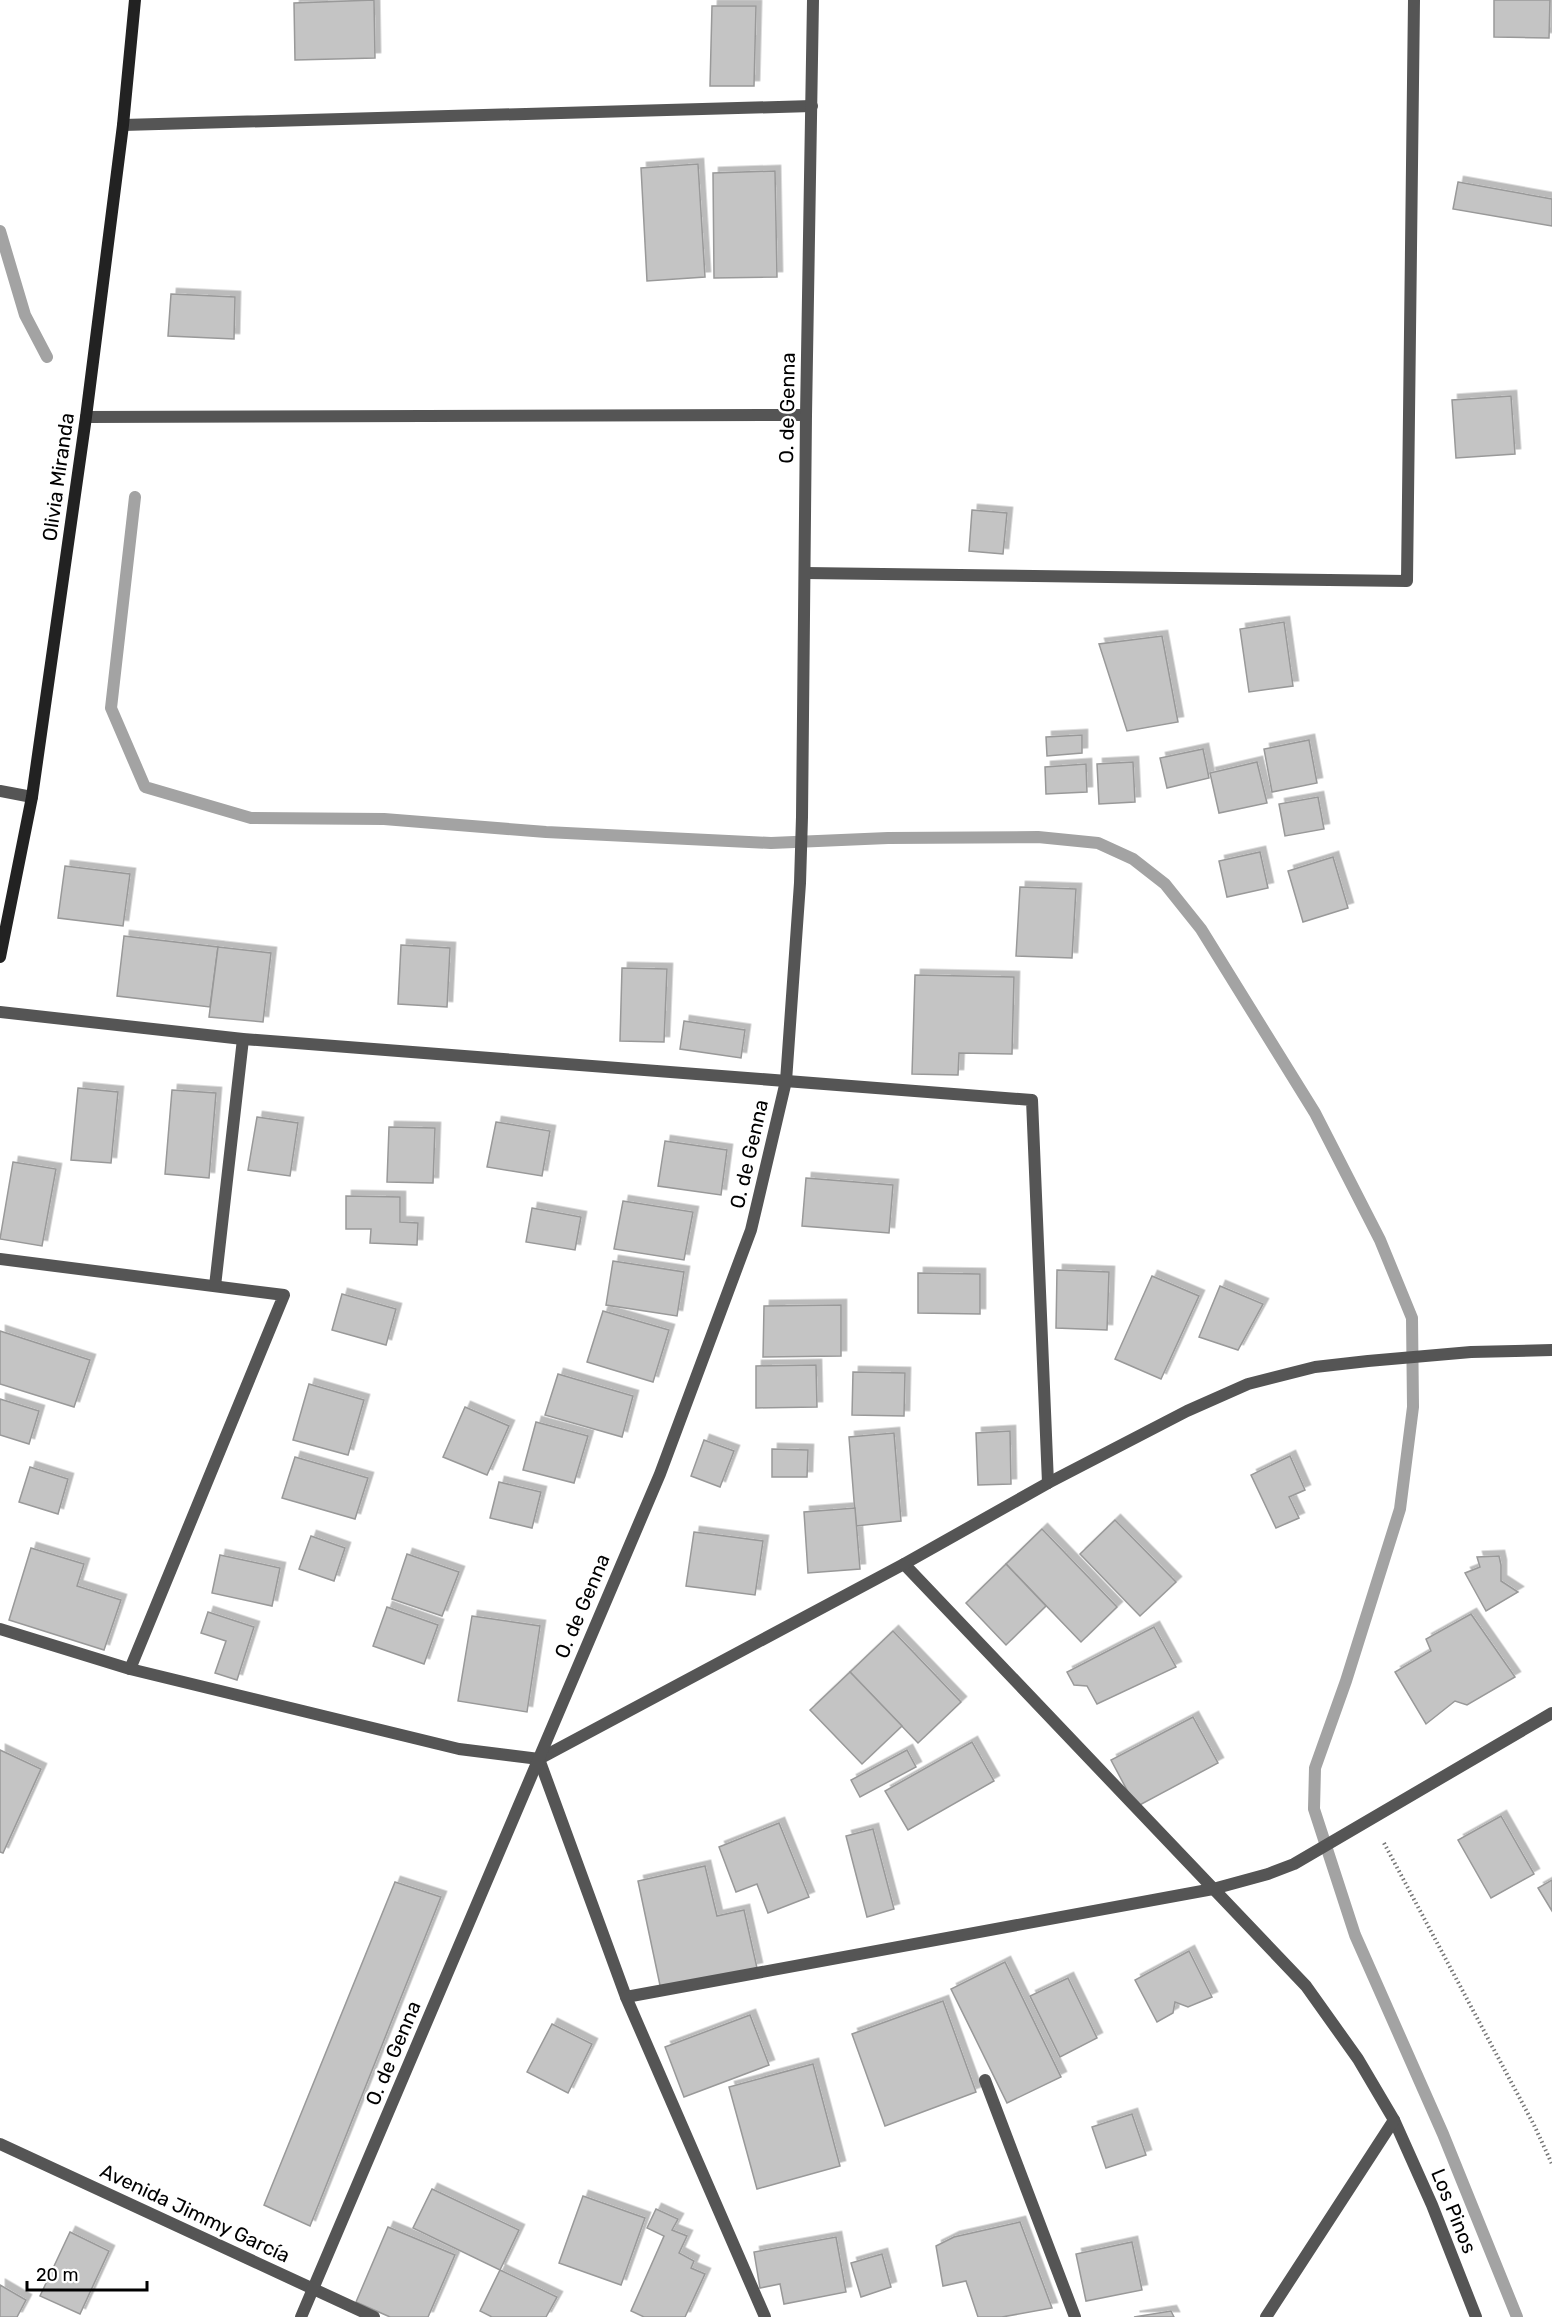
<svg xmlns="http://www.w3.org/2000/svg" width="1552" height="2317" font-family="Rubik,sans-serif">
<defs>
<filter id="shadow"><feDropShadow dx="5.5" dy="-5.5" stdDeviation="0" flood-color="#0004"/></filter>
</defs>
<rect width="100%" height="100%" fill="#fff"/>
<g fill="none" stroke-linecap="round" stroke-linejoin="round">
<g stroke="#a3a3a3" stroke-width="12">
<path d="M0,231L25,315L47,357"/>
<path d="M135,497L111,708L145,787L251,818L384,819L546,832L771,843L888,838L1038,837L1098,843L1133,859L1165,884L1201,929L1315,1113L1380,1240L1412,1318L1413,1407L1400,1509L1346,1681L1315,1768L1314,1809L1355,1935L1443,2134L1517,2317"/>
</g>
</g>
<g fill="#c4c4c4" stroke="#999" stroke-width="1.5" filter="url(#shadow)">
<path d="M374,0L375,58L295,60L294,3Z"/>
<path d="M1494,0H1550L1549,38L1494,37Z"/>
<path d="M712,6H756L754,86H710Z"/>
<path d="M698,164L705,277L647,281L641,168Z"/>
<path d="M775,171L777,277L714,278L713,173Z"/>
<path d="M1458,182L1552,199V226L1453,209Z"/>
<path d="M171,294L235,297L234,339L168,336Z"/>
<path d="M1511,396L1515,454L1456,458L1452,400Z"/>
<path d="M972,510L1007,513L1003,554L969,551Z"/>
<path d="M1284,622L1293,686L1249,692L1240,629Z"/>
<path d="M1162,636L1178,722L1127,731L1099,644Z"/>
<path d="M1082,735V753L1047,756L1046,737Z"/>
<path d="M1309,740L1317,783L1272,792L1264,749Z"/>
<path d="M1203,749L1209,778L1167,788L1160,758Z"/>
<path d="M1133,762L1135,802L1099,804L1097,764Z"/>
<path d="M1257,762L1267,803L1219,813L1210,773Z"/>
<path d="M1086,764L1087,792L1046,794L1045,767Z"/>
<path d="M1318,797L1324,829L1285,836L1279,804Z"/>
<path d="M1260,852L1268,888L1227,897L1219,861Z"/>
<path d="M1333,857L1348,908L1303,922L1288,871Z"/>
<path d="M65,866L130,874L123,926L58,918Z"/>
<path d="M1020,887L1076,889L1072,958L1016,956Z"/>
<path d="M124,936L218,947L210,1007L117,996Z"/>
<path d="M401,945L450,948L447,1007L398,1004Z"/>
<path d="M218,947L271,953L263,1022L209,1017Z"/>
<path d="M622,968L667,969L664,1042L620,1041Z"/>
<path d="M915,975L1014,977L1012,1054L959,1053L958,1075L912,1074Z"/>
<path d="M684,1021L745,1030L741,1058L680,1049Z"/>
<path d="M78,1088L118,1092L111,1163L71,1160Z"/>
<path d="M172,1090L216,1093L209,1178L165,1174Z"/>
<path d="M257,1117L298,1123L290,1176L248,1170Z"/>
<path d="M496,1122L550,1131L542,1176L487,1167Z"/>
<path d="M389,1127L435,1128L433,1183L387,1182Z"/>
<path d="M665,1141L727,1150L721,1195L658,1186Z"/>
<path d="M13,1162L56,1169L42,1246L0,1239Z"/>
<path d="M806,1178L893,1185L889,1233L802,1226Z"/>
<path d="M346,1196L400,1197V1222L418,1223L417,1245L370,1243L371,1229H346Z"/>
<path d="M623,1201L693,1212L684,1260L614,1249Z"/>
<path d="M532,1208L581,1217L575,1250L526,1242Z"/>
<path d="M613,1261L684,1272L677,1316L606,1305Z"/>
<path d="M1057,1270L1109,1272L1107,1330L1056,1328Z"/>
<path d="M918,1273L980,1274V1314L918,1313Z"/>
<path d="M1152,1276L1199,1296L1161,1379L1115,1359Z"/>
<path d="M1220,1286L1263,1304L1238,1350L1199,1337Z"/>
<path d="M342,1294L396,1309L386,1345L332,1330Z"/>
<path d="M841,1305V1356L763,1357L764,1306Z"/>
<path d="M603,1311L669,1330L653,1382L587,1362Z"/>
<path d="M0,1331L90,1360L74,1407L0,1384Z"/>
<path d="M816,1365L817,1407L756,1408V1366Z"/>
<path d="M853,1372L905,1373L904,1416L852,1415Z"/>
<path d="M558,1374L633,1396L622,1437L545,1415Z"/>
<path d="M309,1384L364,1400L348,1455L293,1440Z"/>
<path d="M0,1399L39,1411L29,1444L0,1435Z"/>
<path d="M465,1407L509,1426L487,1475L443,1457Z"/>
<path d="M536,1422L588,1436L574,1483L523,1470Z"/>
<path d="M1010,1431L1011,1484L978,1485L976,1433Z"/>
<path d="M894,1433L901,1521L856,1526L849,1437Z"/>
<path d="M704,1440L734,1451L720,1487L691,1476Z"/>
<path d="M772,1449L808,1450L807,1477H772Z"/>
<path d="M1290,1456L1305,1490L1289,1497L1299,1518L1276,1528L1251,1475Z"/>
<path d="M295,1457L368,1478L355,1519L282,1498Z"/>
<path d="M30,1467L68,1479L58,1514L19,1502Z"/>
<path d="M499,1482L541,1492L532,1528L490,1518Z"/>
<path d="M855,1508L860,1569L808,1573L804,1512Z"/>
<path d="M1115,1520L1176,1582L1140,1616L1080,1554Z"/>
<path d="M1042,1529L1117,1607L1081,1642L1006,1564Z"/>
<path d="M694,1532L763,1541L755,1595L686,1586Z"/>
<path d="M311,1536L345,1548L334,1581L299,1569Z"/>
<path d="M31,1548L84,1564L77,1586L121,1600L104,1650L9,1620Z"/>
<path d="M407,1554L459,1572L442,1616L392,1599Z"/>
<path d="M220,1555L280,1568L272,1606L212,1593Z"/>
<path d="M1499,1556L1501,1565V1581L1518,1592L1486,1611L1465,1573L1480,1567L1477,1557Z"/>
<path d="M1006,1564L1046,1606L1006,1645L966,1603Z"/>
<path d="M387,1607L438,1625L424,1664L373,1646Z"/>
<path d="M208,1612L254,1627L237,1680L215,1673L226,1641L201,1633Z"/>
<path d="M1471,1614L1515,1677L1467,1705L1455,1701L1426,1724L1395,1672L1431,1651L1426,1639Z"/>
<path d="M472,1616L540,1626L527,1712L458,1701Z"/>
<path d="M1154,1627L1176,1667L1097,1704L1087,1686L1074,1685L1067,1672Z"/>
<path d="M893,1631L961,1702L918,1743L850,1672Z"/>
<path d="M850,1672L902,1726L862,1764L810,1710Z"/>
<path d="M1193,1717L1218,1763L1136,1807L1111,1760Z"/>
<path d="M972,1742L994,1781L908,1830L885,1791Z"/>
<path d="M0,1750L41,1769L3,1853L0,1852Z"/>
<path d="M907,1750L916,1767L860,1797L851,1780Z"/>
<path d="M1501,1816L1534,1874L1491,1898L1458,1840Z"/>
<path d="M779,1823L809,1897L768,1913L757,1884L736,1892L719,1847Z"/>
<path d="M873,1829L894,1909L867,1917L846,1836Z"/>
<path d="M705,1866L717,1916L744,1910L757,1968L661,1990L638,1881Z"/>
<path d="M1552,1880V1911L1538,1888Z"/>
<path d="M395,1882L441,1897L310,2226L264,2205Z"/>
<path d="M1189,1951L1212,1997L1188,2007L1175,2002L1173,2013L1157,2022L1135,1980Z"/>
<path d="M1005,1962L1061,2077L1007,2103L951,1989Z"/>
<path d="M1068,1978L1097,2038L1060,2057L1030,1996Z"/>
<path d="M943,2001L976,2092L885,2126L852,2034Z"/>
<path d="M750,2015L769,2065L684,2097L665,2047Z"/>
<path d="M552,2024L592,2044L568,2093L527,2072Z"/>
<path d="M813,2064L840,2166L757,2189L729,2087Z"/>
<path d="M1132,2114L1146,2155L1106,2168L1092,2127Z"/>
<path d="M432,2189L519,2230L500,2270L413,2228Z"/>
<path d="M583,2196L645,2218L621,2285L559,2263Z"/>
<path d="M656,2209L678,2219L672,2230L687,2236L679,2253L694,2261L691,2268L705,2274L685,2317H644L631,2311L664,2236L647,2228Z"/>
<path d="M1020,2222L1052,2308L1002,2317H978L966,2281L943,2286L936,2246L954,2237Z"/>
<path d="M388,2227L455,2255L428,2317H390L356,2302Z"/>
<path d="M70,2232L109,2251L80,2314L40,2296Z"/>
<path d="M836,2237L846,2292L784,2304L780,2284L760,2288L754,2252Z"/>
<path d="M1132,2242L1142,2290L1086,2301L1076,2254Z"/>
<path d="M882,2254L891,2287L861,2297L851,2263Z"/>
<path d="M500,2270L557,2297L546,2317H492L480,2311Z"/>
<path d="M0,2285L26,2300L17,2317H0Z"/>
<path d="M1171,2311L1174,2317H1134Z"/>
</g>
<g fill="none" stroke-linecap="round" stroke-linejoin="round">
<path stroke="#777" stroke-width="4" stroke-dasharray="1.5 3" stroke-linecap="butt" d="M1384,1843L1534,2125L1552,2164"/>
<g stroke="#555" stroke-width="12">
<path d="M123,125L812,106"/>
<path d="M86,417L806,415"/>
<path d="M805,573L1407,581L1414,0"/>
<path d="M0,791L32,797"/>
<path d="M0,1012L243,1039L1032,1100L1048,1483"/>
<path d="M0,1259L284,1295L130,1669"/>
<path d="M215,1286L243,1039"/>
<path d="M904,1564L1306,1986L1358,2059L1394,2120L1432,2205L1476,2317"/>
<path d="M0,1629L130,1669L459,1749L539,1759L904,1564L1048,1483L1187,1411L1248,1384L1315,1367L1368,1361L1471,1352L1552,1350"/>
<path d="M539,1759L626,1997L765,2317"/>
<path d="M626,1997L1213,1889L1268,1874L1294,1864L1552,1713"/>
<path d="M985,2080L1075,2317"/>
<path d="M0,2144L374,2317"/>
<path d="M301,2317L660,1474L751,1230L786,1081L800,883L802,817L806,415L813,0"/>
<path d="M1266,2317L1394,2120"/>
</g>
<path stroke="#222" stroke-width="12" d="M0,957L32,797L86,417L123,125L135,0"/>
</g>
<g text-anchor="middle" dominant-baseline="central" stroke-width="5" stroke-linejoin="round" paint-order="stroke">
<g font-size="20" fill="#000" stroke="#fff">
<text transform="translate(787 408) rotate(-89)">O. de Genna</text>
<text transform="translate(58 477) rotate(-82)">Olivia Miranda</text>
<text transform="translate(749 1154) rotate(-77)">O. de Genna</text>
<text transform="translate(582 1606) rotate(-67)">O. de Genna</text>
<text transform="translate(393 2053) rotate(-67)">O. de Genna</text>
<text transform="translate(1454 2211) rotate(68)">Los Pinos</text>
<text transform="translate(195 2213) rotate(25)">Avenida Jimmy García</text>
</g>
</g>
<path d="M27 2281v9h120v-9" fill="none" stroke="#000000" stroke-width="3"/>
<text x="36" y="2281" font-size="18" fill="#000000" stroke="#ffffff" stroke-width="4.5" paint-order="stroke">20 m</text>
</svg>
